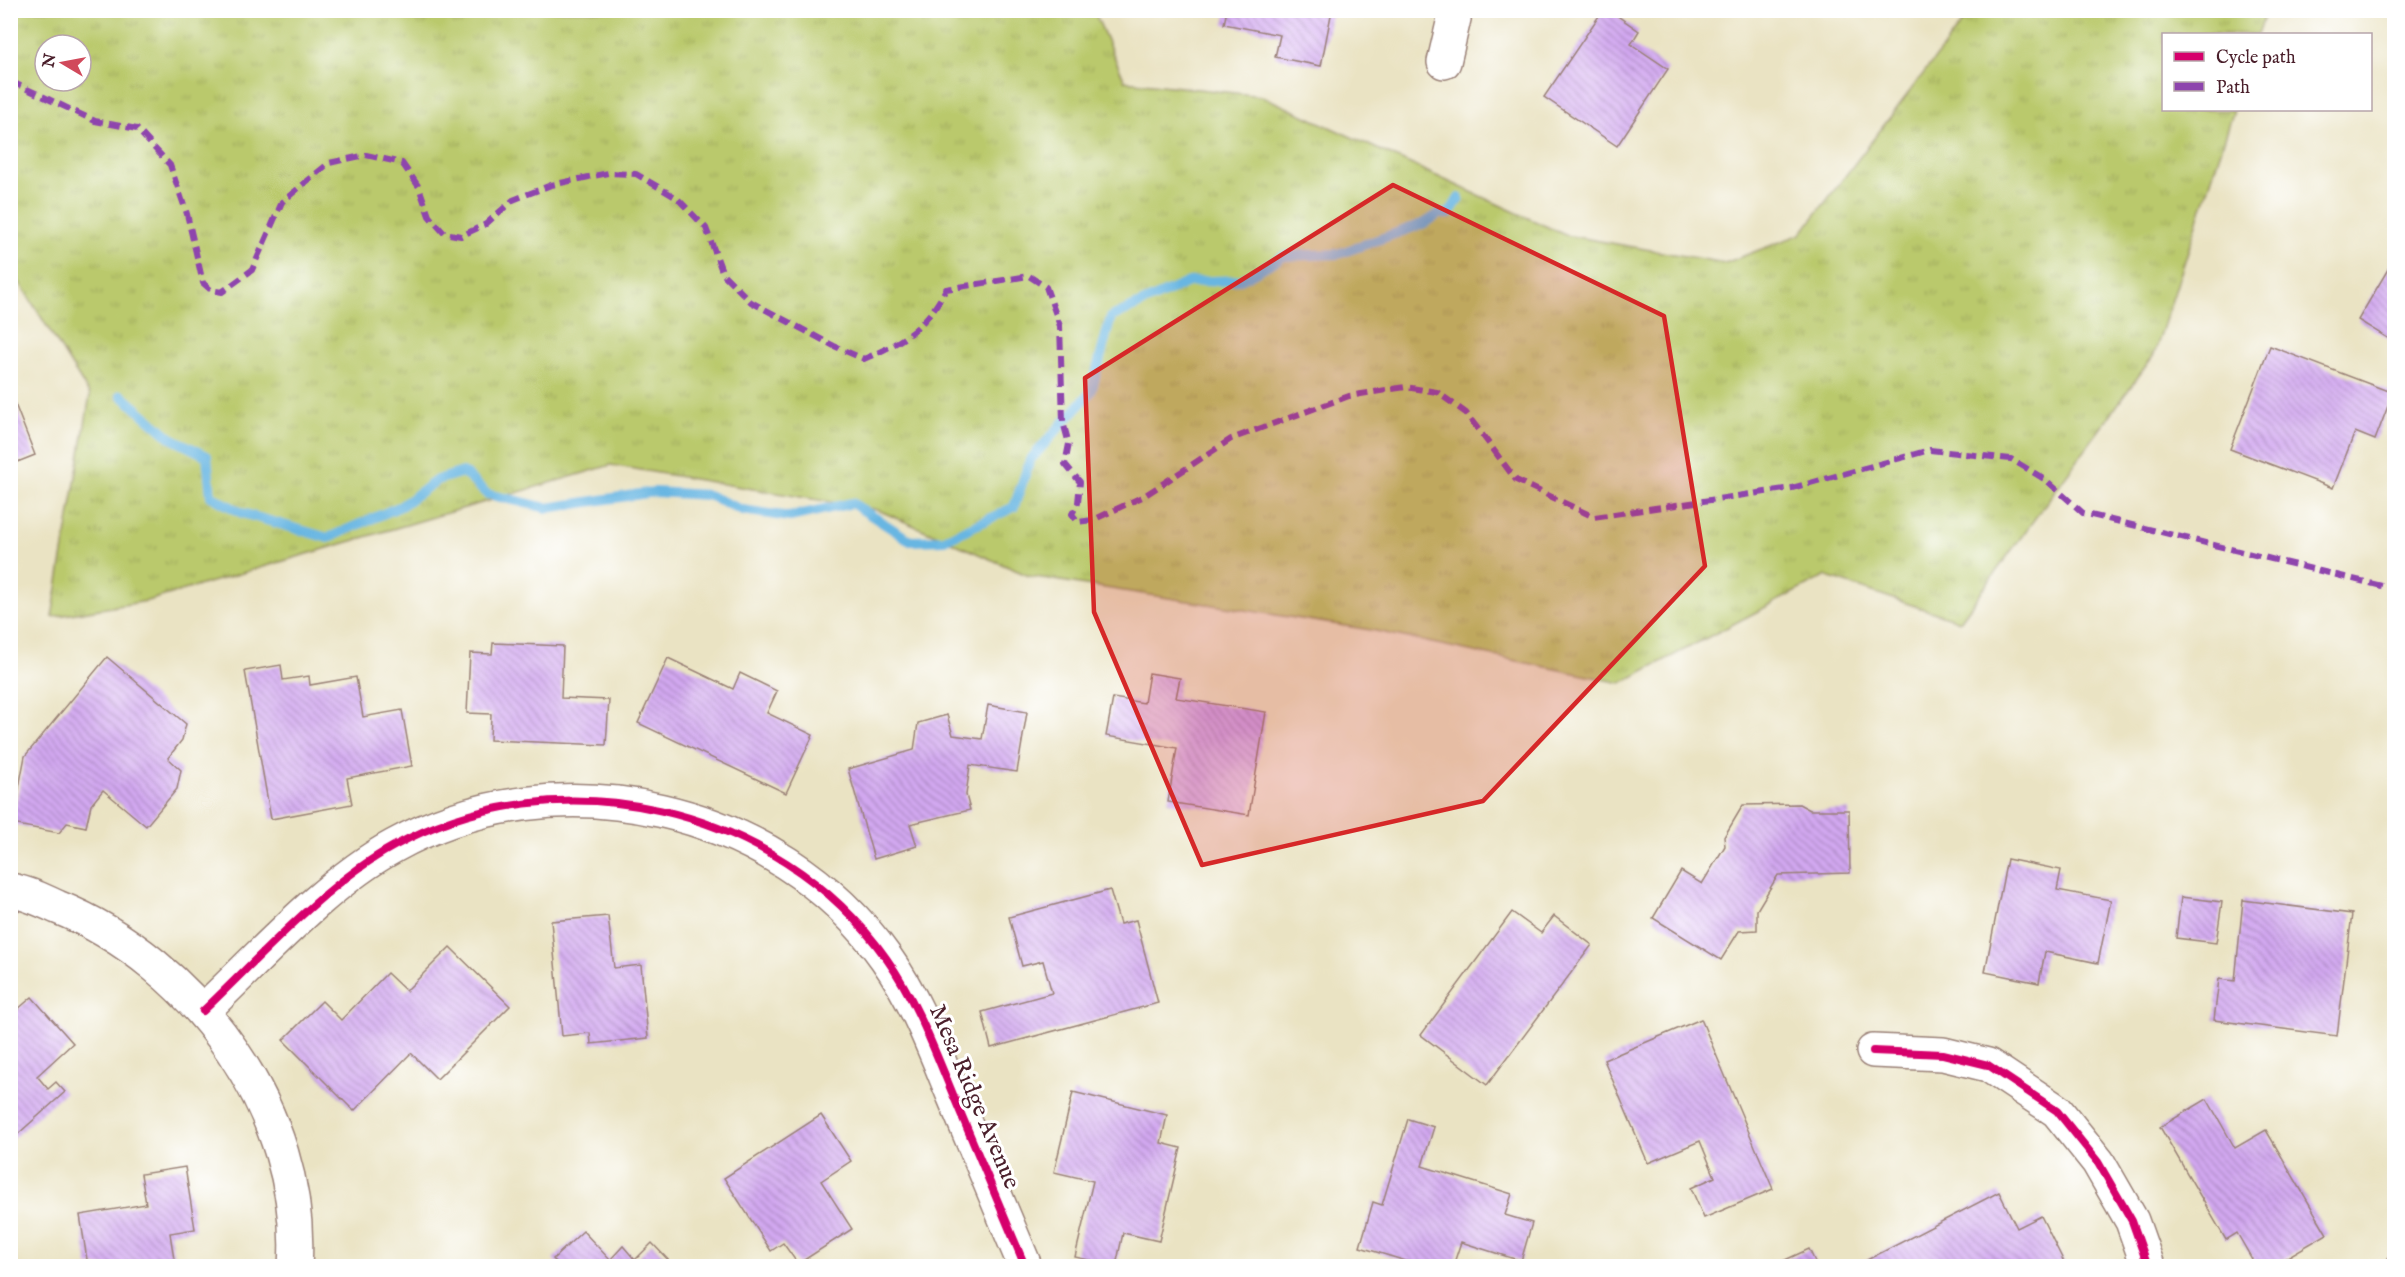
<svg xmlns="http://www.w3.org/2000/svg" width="2405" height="1277" font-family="'IM FELL English',serif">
<defs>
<pattern id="grass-tufts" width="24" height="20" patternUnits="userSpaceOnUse" patternTransform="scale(1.5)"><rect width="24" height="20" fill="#bac96c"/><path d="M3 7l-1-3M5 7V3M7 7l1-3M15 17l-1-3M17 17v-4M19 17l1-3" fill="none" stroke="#a1ac5e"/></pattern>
<pattern id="building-back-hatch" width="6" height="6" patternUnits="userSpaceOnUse" patternTransform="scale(1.5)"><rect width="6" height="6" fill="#d2a8f0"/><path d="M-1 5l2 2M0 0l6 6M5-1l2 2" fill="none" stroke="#ac88c3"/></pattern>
</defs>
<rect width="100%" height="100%" fill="#fff"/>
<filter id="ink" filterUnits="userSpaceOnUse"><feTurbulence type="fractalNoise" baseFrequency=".0167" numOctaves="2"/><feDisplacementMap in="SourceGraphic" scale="12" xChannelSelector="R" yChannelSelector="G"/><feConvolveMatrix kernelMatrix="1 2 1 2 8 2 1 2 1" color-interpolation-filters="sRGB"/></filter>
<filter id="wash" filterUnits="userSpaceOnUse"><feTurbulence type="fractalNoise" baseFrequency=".008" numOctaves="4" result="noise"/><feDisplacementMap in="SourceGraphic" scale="24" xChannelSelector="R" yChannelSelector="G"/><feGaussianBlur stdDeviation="1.35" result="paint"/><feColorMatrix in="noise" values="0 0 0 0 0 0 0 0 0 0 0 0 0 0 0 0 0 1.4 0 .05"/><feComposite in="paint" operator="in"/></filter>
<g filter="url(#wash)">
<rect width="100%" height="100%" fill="#eae3c3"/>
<path fill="url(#grass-tufts)" stroke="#82744c" stroke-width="1.5" fill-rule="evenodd" d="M11,10L1094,11L1125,81L1262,96L1565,235L1725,263L1801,234L1971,11H2266L2258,34H2164V110H2234L2154,355L1960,621L1825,576L1621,683L1371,630L1029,576L878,510L611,465L147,601L52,617L90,395L11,269ZM45,45H81V81H45Z"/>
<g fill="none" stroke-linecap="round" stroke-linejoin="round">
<path stroke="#68b6e2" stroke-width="10" d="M121,395L171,438L207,456L211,496L242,513L328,538L401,506L437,480L463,472L487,494L547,508L654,492L708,495L742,510L790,517L852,503L911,541L944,540L1014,507L1030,460L1091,392L1111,317L1189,282L1241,280L1284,256L1338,254L1425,223L1439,214H1449L1459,198"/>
</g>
<g id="blocks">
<g fill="url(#building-back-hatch)">
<path d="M1227,10H1332L1321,66L1275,57L1280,35L1224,24Z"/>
<path d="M1603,10H1609L1639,31L1631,44L1668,69L1617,146L1544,97Z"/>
<path d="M2394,259V342L2358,320Z"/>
<path d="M2270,346L2393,393L2375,440L2355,432L2333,488L2230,449Z"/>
<path d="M13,399L35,455L10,465V400Z"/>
<path d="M493,643L563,646L561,698L609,700L606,745L490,740L491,714L467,713L470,653L492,654Z"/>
<path d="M107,657L186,724L182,740L168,758L181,770L177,789L146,826L103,790L91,805L86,827L67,823L59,833L12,824L25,756Z"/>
<path d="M668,658L733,689L740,673L777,691L767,713L813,735L786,793L638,723Z"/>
<path d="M281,665L283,680L309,676L310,685L356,677L363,717L402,710L412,766L347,778L352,804L271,819L245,671Z"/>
<path d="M1149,673L1180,678L1176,698L1266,712L1249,815L1168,802L1177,748L1106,736L1113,698L1144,703Z"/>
<path d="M988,705L1027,712L1017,772L970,765L966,795L970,810L910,824L917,846L874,859L848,769L914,750L918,723L947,715L953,735L982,739Z"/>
<path d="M1799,804L1810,810H1849L1850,873L1778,875L1757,910V930L1739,931L1721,960L1653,918L1681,871L1702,884L1725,846L1724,837L1743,805Z"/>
<path d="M2007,859L2061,870L2057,890L2111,900L2098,963L2045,952L2039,983L1985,972Z"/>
<path d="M1110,890L1120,924L1136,920L1158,1003L991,1048L982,1012L1052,993L1043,961L1022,966L1009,917Z"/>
<path d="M2181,897L2222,902L2216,943L2176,938Z"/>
<path d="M2243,900L2352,914L2337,1036L2214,1020L2219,979L2235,981Z"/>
<path d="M1512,912L1541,933L1554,916L1592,945L1487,1085L1421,1035Z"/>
<path d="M608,916L614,968L641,965L648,1038L591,1044L590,1033L562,1036L551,921Z"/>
<path d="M450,947L510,1006L437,1079L411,1053L354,1111L283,1040L322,1001L341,1020L387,973L406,991Z"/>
<path d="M32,997L73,1043L37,1076L48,1089L56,1082L65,1092L10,1141V1016Z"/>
<path d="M1701,1019L1773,1189L1704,1218L1691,1188L1715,1177L1700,1141L1648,1163L1604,1060Z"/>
<path d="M1073,1092L1167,1115L1161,1143L1181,1148L1159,1241L1123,1233L1116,1266L1075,1257L1093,1181L1054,1172Z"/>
<path d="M2207,1099L2235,1148L2266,1130L2327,1234L2272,1266H2256L2237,1233L2226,1240L2160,1127Z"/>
<path d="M821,1115L851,1161L821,1181L852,1229L798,1264L783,1243L771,1251L724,1178Z"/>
<path d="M1408,1119L1434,1127L1422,1166L1512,1194L1505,1215L1532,1223L1521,1261L1461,1242L1453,1266H1404L1406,1261L1360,1247L1373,1202L1382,1205Z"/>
<path d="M185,1167L195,1229L170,1233L175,1266H88L80,1215L146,1204L141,1174Z"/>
<path d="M1999,1192L2017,1228L2041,1216L2066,1266H1863L1861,1263Z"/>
<path d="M583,1231L610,1260L623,1246L635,1260L652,1243L674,1266H560L553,1259Z"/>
<path d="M2394,1246V1266H2385Z"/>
<path d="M1809,1249L1817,1266H1772Z"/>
</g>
</g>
</g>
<g filter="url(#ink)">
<use href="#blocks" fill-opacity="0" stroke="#9a8177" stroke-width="1.5"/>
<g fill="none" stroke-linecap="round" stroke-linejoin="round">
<defs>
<g id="minor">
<path d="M1444,62L1456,10"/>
<path d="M10,890C27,893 42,900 57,907C195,962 306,1114 295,1266"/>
<path d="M203,1011C260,957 326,883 394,846C558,755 778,805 886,958C916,1000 934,1049 954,1097C978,1153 1001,1210 1025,1266"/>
<path d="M1873,1051L1943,1054L1988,1065L2057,1111L2098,1162L2132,1221L2148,1266"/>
</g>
</defs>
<use href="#minor" stroke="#9a8177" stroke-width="36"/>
<use href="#minor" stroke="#fff" stroke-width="33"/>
<path stroke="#8e44ad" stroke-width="6" stroke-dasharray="12 6" stroke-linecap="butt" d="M10,81L95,121L137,129L170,165L187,214L203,283L211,290L222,292L252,270L282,202L329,163L366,155L402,163L419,187L429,216L444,233L461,236L486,224L513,200L551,185L608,173L636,174L677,198L706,228L723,274L751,302L834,346L864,359C903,342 926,327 946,289L1029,276L1046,287L1060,326L1063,422L1069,444L1065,464L1080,482L1078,503L1072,514L1078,522L1093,520L1144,496L1231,439L1349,396L1405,387L1437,392L1466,413L1516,480L1594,517L1792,488L1930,450L2011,459L2046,480L2083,513L2394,589"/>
<defs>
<g id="cycleway">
<path d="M203,1011C260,957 326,883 394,846C558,755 778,805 886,958C916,1000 934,1049 954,1097C978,1153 1001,1210 1025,1266"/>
<path d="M1873,1051L1943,1054L1988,1065L2057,1111L2098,1162L2132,1221L2148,1266"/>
</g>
</defs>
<use href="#cycleway" stroke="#fff" stroke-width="11"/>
<use href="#cycleway" stroke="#d6006c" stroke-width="8"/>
</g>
</g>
<path fill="#d62828" fill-opacity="0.2" stroke="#d62828" stroke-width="4.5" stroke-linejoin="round" d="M1393,185L1664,316L1705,566L1483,801L1202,865L1094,612L1085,378Z"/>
<g text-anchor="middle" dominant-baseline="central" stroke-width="6" stroke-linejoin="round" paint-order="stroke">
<g font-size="24" fill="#4a1f2b" stroke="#fff">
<text transform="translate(974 1097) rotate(67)">Mesa Ridge Avenue</text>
</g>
</g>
<rect width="2405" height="1277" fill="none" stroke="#fff" stroke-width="36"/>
<rect x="2162" y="33" width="210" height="78" fill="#ffffff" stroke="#b7a5aa" stroke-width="1.5"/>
<rect x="2174" y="52" width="30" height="9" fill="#d6006c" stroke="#b7a5aa" stroke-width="1.5"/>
<text x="2216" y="63" font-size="18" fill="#4a1f2b">Cycle path</text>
<rect x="2174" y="82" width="30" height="9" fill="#8e44ad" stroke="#b7a5aa" stroke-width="1.5"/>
<text x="2216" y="93" font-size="18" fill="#4a1f2b">Path</text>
<g transform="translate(63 63) rotate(280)"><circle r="28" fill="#ffffff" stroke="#b7a5aa" stroke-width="1.5"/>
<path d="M0-4.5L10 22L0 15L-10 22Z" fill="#d1495b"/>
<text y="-9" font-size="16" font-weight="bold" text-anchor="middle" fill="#4a1f2b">N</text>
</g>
</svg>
